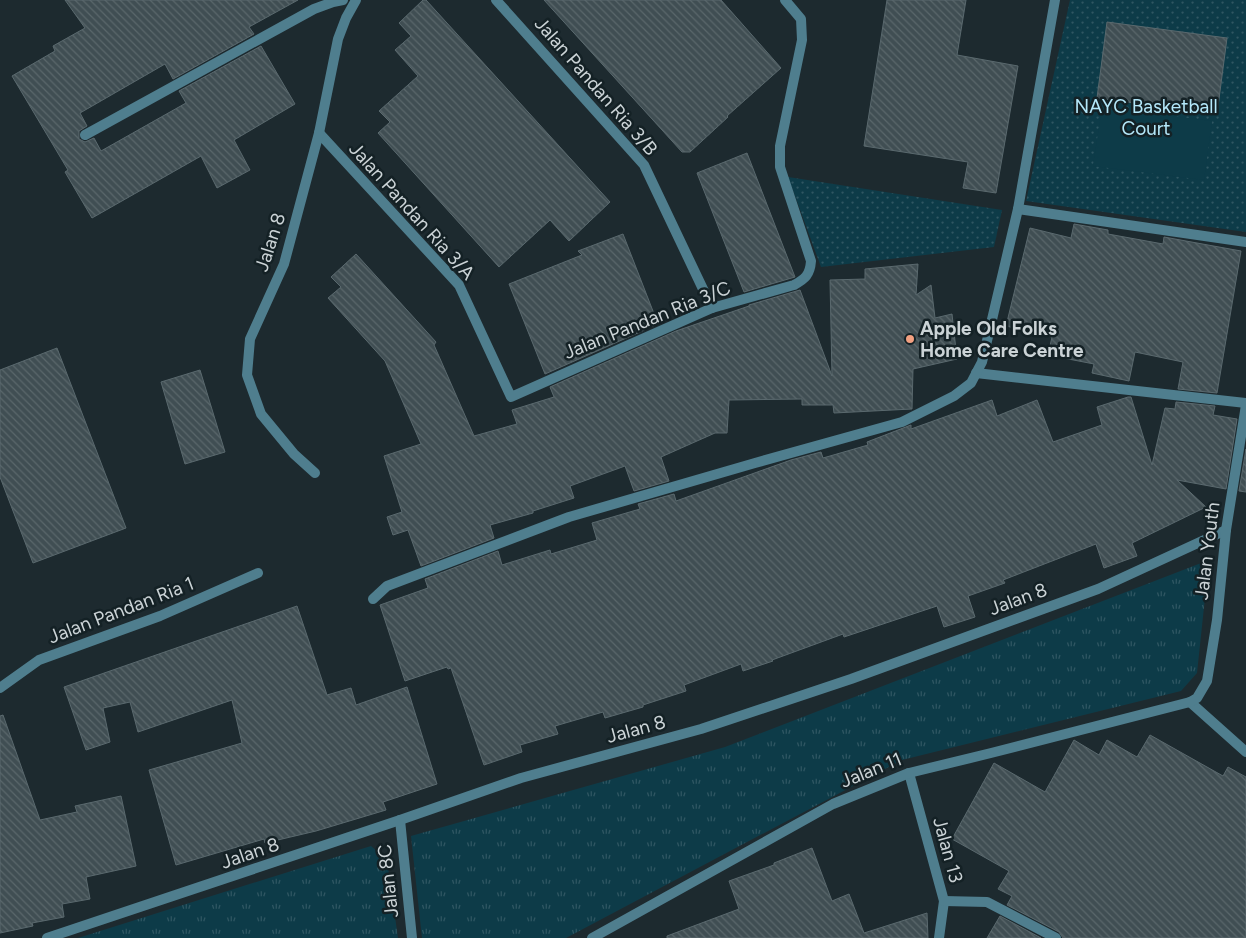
<svg xmlns="http://www.w3.org/2000/svg" width="1246" height="938" font-family="Figtree,sans-serif">
<defs>
<pattern id="grass-tufts" width="24" height="20" patternUnits="userSpaceOnUse" patternTransform="scale(1.25)"><rect width="24" height="20" fill="#0d3b48"/><path d="M3 7l-1-3M5 7V3M7 7l1-3M15 17l-1-3M17 17v-4M19 17l1-3" fill="none" stroke="#2f5662"/></pattern>
<pattern id="park-dots" width="8" height="8" patternUnits="userSpaceOnUse" patternTransform="scale(1.25)"><rect width="8" height="8" fill="#0d3b48"/><path d="M2 2h.1M6 6h.1" fill="none" stroke="#2f5662" stroke-width="1.8" stroke-linecap="round"/></pattern>
<pattern id="building-back-hatch" width="6" height="6" patternUnits="userSpaceOnUse" patternTransform="scale(1.25)"><rect width="6" height="6" fill="#404e53"/><path d="M-1 5l2 2M0 0l6 6M5-1l2 2" fill="none" stroke="#5a676b"/></pattern>
</defs>
<rect width="100%" height="100%" fill="#1d2a2f"/>
<g fill="url(#grass-tufts)">
<path d="M1209,560L1197,673L1181,691L902,760L566,938H422L411,836L725,747Z"/>
<path d="M371,846L387,860L398,938H78Z"/>
</g>
<g fill="url(#park-dots)">
<path d="M1070,0H1246V232L1026,201Z"/>
<path d="M788,177L1002,210L994,247L821,267Z"/>
</g>
<path fill="#0d3b48" d="M1102,107L1212,121L1204,180L1093,166Z"/>
<g fill="url(#building-back-hatch)" stroke="#5a696e">
<path d="M65,0H298L249,27L254,34L173,79L165,64L80,113L87,126L79,131V139L85,142L94,138L101,151L186,103L179,91L261,46L295,104L234,140L250,170L217,188L201,156L92,218L65,172L68,170L12,76L55,51L53,46L85,28Z"/>
<path d="M423,0H426L610,202L569,241L550,220L499,267L378,133L390,122L379,111L418,76L395,50L411,36L399,23Z"/>
<path d="M544,0H721L781,68L727,116L728,117L690,152H682Z"/>
<path d="M887,0H966L957,55L1018,66L996,193L963,188L968,162L864,146Z"/>
<path d="M1107,22L1227,38L1217,114L1097,98Z"/>
<path d="M747,153L795,277L744,292L697,173Z"/>
<path d="M1074,224L1108,230V234L1163,244L1164,237L1241,251L1217,393L1178,389L1183,362L1135,352L1129,381L1092,373L1094,364L1048,355L1052,337L1006,326L1030,228L1071,238Z"/>
<path d="M623,234L658,324L545,374L509,284L582,255L578,251Z"/>
<path d="M356,254L436,342L434,345L474,436L517,424L512,410L554,397L550,387L676,331L749,306V305L800,290L832,376L830,280L865,279V269L918,264L916,295L931,285L935,318L952,314L957,359L913,369L912,409L834,413L833,405H802V399L729,400L727,433H715L661,457L669,481L634,491L625,466L570,486L574,498L533,511V513L490,525L494,538L421,566L408,530L393,535L387,517L402,512L384,456L421,444L385,361L328,298L341,287L331,277Z"/>
<path d="M57,348L126,528L33,563L0,477V370Z"/>
<path d="M200,370L225,452L185,464L161,382Z"/>
<path d="M1128,397H1131L1152,465L1165,408L1175,409L1176,402L1215,406L1213,415L1237,419L1226,489L1177,480L1206,507L1132,543L1137,556L1104,568L1096,544L1003,580L1005,583L968,596L975,617L944,627L937,606L844,637L843,634L772,660L773,661L743,671L741,664L684,685L686,691L643,705V707L605,718L603,712L555,726L558,734L520,745L522,752L484,765L451,668L448,669L447,667L405,681L380,605L428,588L425,579L498,551L502,565L550,550L551,554L597,540L592,523L640,509L638,504L674,494L676,501L791,460L821,452L823,458L868,445L867,442L911,425V429L992,400L997,416L1037,400L1053,442L1102,425L1097,407Z"/>
<path d="M1246,449V492L1239,491Z"/>
<path d="M297,606L327,695L351,688L356,705L407,687L437,784L383,802L386,810L316,831L265,843L264,839L176,865L149,770L242,743L232,700L138,732L130,702L103,708L110,742L86,750L64,687Z"/>
<path d="M3,715L40,820L77,812L75,806L121,796L136,866L86,877L90,899L62,904L64,917L32,923L33,926L0,933V716Z"/>
<path d="M1150,735L1223,776L1228,767L1246,777V938H1063L1059,932L1007,905L1012,896L998,889L1009,871L952,839L994,763L1045,792L1074,740L1099,755L1107,740L1137,757Z"/>
<path d="M812,848L832,901L849,894L864,933L927,913L928,938H667V936L739,909L729,881L774,865V863Z"/>
<path d="M1000,916L1041,938H987Z"/>
</g>
<g fill="none" stroke-linecap="round" stroke-linejoin="round">
<g stroke="#4f7e8e" stroke-width="10">
<path d="M496,0L644,165L712,308"/>
<path d="M319,133L459,285L511,397L712,308L794,285C805,279 810,275 811,261L780,167V146L802,40L801,19L785,0"/>
<path d="M85,135L314,9L333,2L343,0"/>
<path d="M1018,209L1246,242"/>
<path d="M976,373L1246,403"/>
<path d="M315,473L294,454L261,414L247,375L250,339L284,264L319,133L338,39L346,18L356,0"/>
<path d="M373,599L387,586L569,517L755,463L902,422L954,396L971,383L982,362L1018,209L1055,0"/>
<path d="M0,688L39,660L160,616L258,573"/>
<path d="M1190,702L1246,752"/>
<path d="M909,773L944,901L939,938"/>
<path d="M400,820L412,938"/>
<path d="M944,901L987,902L1056,938"/>
<path d="M47,938L400,820L521,778L701,729L851,679L1098,589L1226,530"/>
<path d="M592,938L833,804L909,773L991,753L1190,702L1197,698L1207,681L1217,620L1226,530L1246,405"/>
</g>
</g>
<circle fill="#f2a081" stroke="#142125" stroke-width="2" cx="910" cy="339" r="5"/>
<g text-anchor="middle" dominant-baseline="central" stroke-width="5" stroke-linejoin="round" paint-order="stroke">
<g font-size="19" fill="#cbd3d6" stroke="#142125">
<text transform="translate(596 86) rotate(49)">Jalan Pandan Ria 3/B</text>
<text transform="translate(412 211) rotate(48)">Jalan Pandan Ria 3/A</text>
<text transform="translate(270 242) rotate(-72)">Jalan 8</text>
<text transform="translate(647 320) rotate(-22)">Jalan Pandan Ria 3/C</text>
<text transform="translate(1207 551) rotate(-83)">Jalan Youth</text>
<text transform="translate(1018 599) rotate(-20)">Jalan 8</text>
<text transform="translate(121 610) rotate(-21)">Jalan Pandan Ria 1</text>
<text transform="translate(636 729) rotate(-15)">Jalan 8</text>
<text transform="translate(871 770) rotate(-22)">Jalan 11</text>
<text transform="translate(948 850) rotate(75)">Jalan 13</text>
<text transform="translate(250 853) rotate(-19)">Jalan 8</text>
<text transform="translate(388 881) rotate(-96)">Jalan 8C</text>
</g>
<g font-size="19" fill="#b4e8fa" stroke="#142125">
<text x="1146" y="106">NAYC Basketball<tspan x="1146" dy="22">Court</tspan></text>
</g>
<g font-size="19" font-weight="bold" fill="#cbd3d6" stroke="#142125" text-anchor="start">
<text x="920" y="328">Apple Old Folks<tspan x="920" dy="22">Home Care Centre</tspan></text>
</g>
</g>
</svg>
